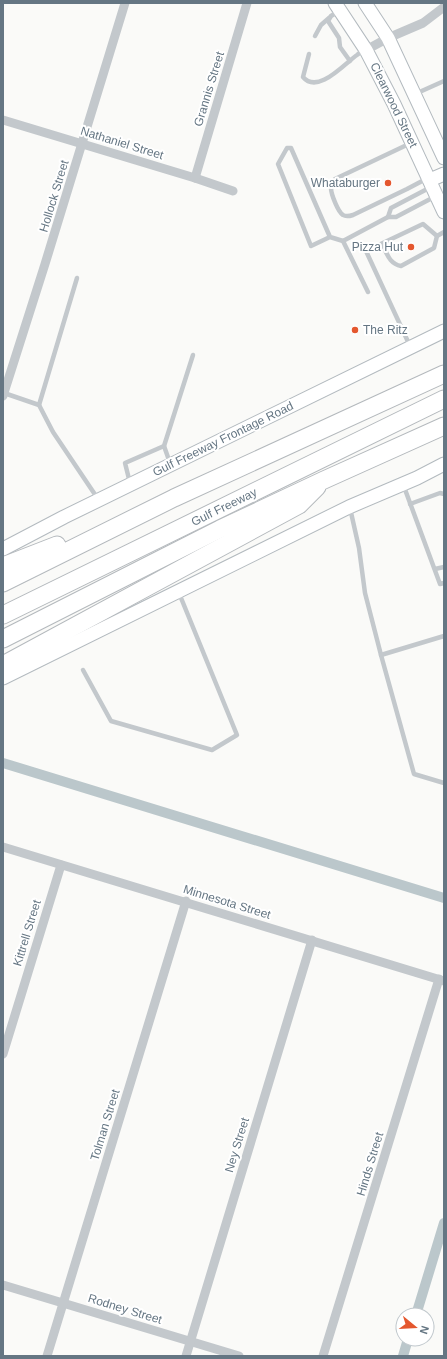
<svg xmlns="http://www.w3.org/2000/svg" width="447" height="1359" font-family="Helvetica,sans-serif">
<rect width="100%" height="100%" fill="#fafaf8"/>
<g fill="none" stroke-linecap="round" stroke-linejoin="round">
<g stroke="#bbc7cb" stroke-width="10">
<path d="M3,763L444,898"/>
<path d="M416,1315L444,1223"/>
<path d="M403,1356L408,1339"/>
</g>
<defs>
<g id="secondary">
<path d="M335,3L366,50L394,104L444,212"/>
<path d="M365,3L388,38L444,158"/>
<path d="M430,180L444,174"/>
<path d="M3,549L64,517L444,331"/>
<path d="M3,678L349,507L417,478L444,464"/>
</g>
<g id="motorway">
<path d="M3,566L57,545"/>
<path d="M3,583L174,498L444,374"/>
<path d="M3,615L444,399"/>
<path d="M3,639L220,529L324,480L444,426"/>
<path d="M3,665L299,505L317,487"/>
</g>
</defs>
<use href="#secondary" stroke="#b3babf" stroke-width="15"/>
<use href="#motorway" stroke="#b4b9bd" stroke-width="19"/>
<g stroke="#c3c8cc" stroke-width="4.5">
<path d="M339,11L331,16L328,21L339,38L340,47L350,61"/>
<path d="M315,36L321,25L329,18"/>
<path d="M309,54L303,77C318,95 345,63 357,55C359,53 362,52 365,50"/>
<path d="M415,94L444,81"/>
<path d="M411,143L335,179C333,182 331,184 331,188C331,194 338,212 343,215C346,217 350,216 353,215L407,189L426,179"/>
<path d="M388,217L391,208L431,187"/>
<path d="M330,237L311,246L278,164L287,148H291L330,237L343,241L388,217H396L436,196"/>
<path d="M343,241L368,292"/>
<path d="M382,244C387,253 389,264 401,266L434,248L437,236"/>
<path d="M410,346L366,251L423,224L437,236L444,232"/>
<path d="M4,393L39,405L53,432L98,499"/>
<path d="M39,405L77,278"/>
<path d="M164,446L170,463"/>
<path d="M130,483L125,463L164,446L193,355"/>
<path d="M403,484L440,584L444,583"/>
<path d="M410,504L440,493L444,494"/>
<path d="M350,508L359,548L365,593L381,655L414,774L444,783"/>
<path d="M435,569L444,567"/>
<path d="M381,655L444,636"/>
<path d="M83,670L111,721L212,750L237,735L179,593"/>
</g>
<g stroke="#c3c8cc" stroke-width="9">
<path d="M366,50L388,38L423,23L444,7"/>
<path d="M3,120L195,178L233,191"/>
<path d="M195,178L247,3"/>
<path d="M3,396L45,264L125,3"/>
<path d="M3,847L444,981"/>
<path d="M3,1054L61,865"/>
<path d="M3,1285L239,1356"/>
<path d="M47,1356L186,901"/>
<path d="M186,1356L312,940"/>
<path d="M323,1356L439,979"/>
</g>
<use href="#secondary" stroke="#fff" stroke-width="13"/>
<use href="#motorway" stroke="#fff" stroke-width="17"/>
</g>
<g fill="#e4572e" stroke="#fff" stroke-width="1.5">
<circle cx="388" cy="183" r="4"/>
<circle cx="411" cy="247" r="4"/>
<circle cx="355" cy="330" r="4"/>
</g>
<g text-anchor="middle" dominant-baseline="central" stroke-width="4" stroke-linejoin="round" paint-order="stroke">
<g font-size="12" fill="#657683" stroke="#fff">
<text transform="translate(209 89) rotate(-73)">Grannis Street</text>
<text transform="translate(394 105) rotate(64)">Clearwood Street</text>
<text transform="translate(122 143) rotate(17)">Nathaniel Street</text>
<text transform="translate(54 196) rotate(-73)">Hollock Street</text>
<text transform="translate(223 439) rotate(-26)">Gulf Freeway Frontage Road</text>
<text transform="translate(224 507) rotate(-26)">Gulf Freeway</text>
<text transform="translate(227 902) rotate(17)">Minnesota Street</text>
<text transform="translate(27 933) rotate(-73)">Kittrell Street</text>
<text transform="translate(105 1125) rotate(-73)">Tolman Street</text>
<text transform="translate(237 1145) rotate(-73)">Ney Street</text>
<text transform="translate(370 1164) rotate(-73)">Hinds Street</text>
<text transform="translate(125 1309) rotate(17)">Rodney Street</text>
</g>
<g font-size="12" fill="#657683" stroke="#fff" text-anchor="end">
<text x="380" y="183">Whataburger</text>
<text x="403" y="247">Pizza Hut</text>
<text x="363" y="330" text-anchor="start">The Ritz</text>
</g>
</g>
<rect width="447" height="1359" fill="none" stroke="#657683" stroke-width="8"/>
<g transform="translate(415 1327) rotate(108)"><circle r="19" fill="#ffffff" stroke="#c1c8cd"/>
<path d="M0-3L7 15L0 10L-7 15Z" fill="#e4572e"/>
<text y="-6" font-size="11" font-weight="bold" text-anchor="middle" fill="#657683">N</text>
</g>
</svg>
